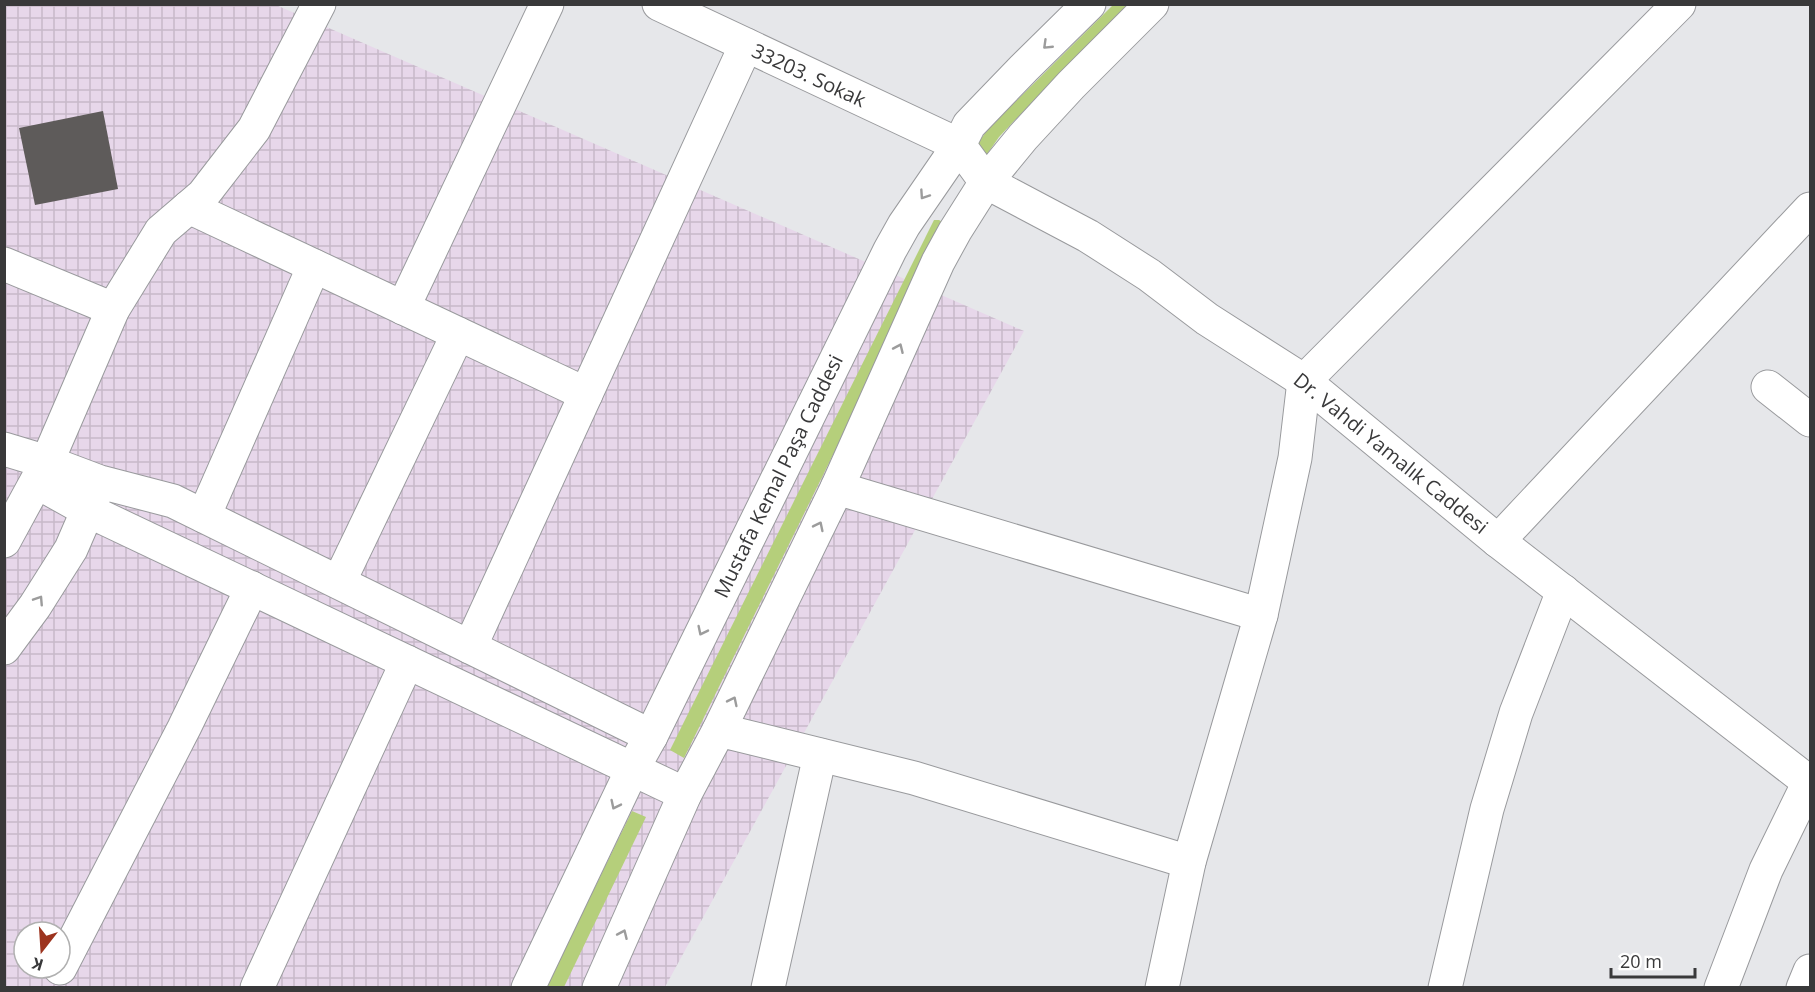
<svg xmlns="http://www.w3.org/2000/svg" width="1815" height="992" font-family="'Open Sans',sans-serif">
<defs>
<pattern id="industrial-grid" width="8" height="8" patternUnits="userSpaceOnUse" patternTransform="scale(1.5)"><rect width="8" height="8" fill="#e7d7ea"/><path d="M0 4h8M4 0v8" fill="none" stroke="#c7b9c9"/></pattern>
</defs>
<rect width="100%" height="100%" fill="#e6e7ea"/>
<path fill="url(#industrial-grid)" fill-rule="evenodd" d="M5,5H276L1024,331L665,987L5,988ZM24,932H60V968H24Z"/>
<g fill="#b5cf7b">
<path d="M1113,5H1130L1015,120L999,137L983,160L970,153L989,128Z"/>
<path d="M934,220H939L944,223V229L684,758L670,750Z"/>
<path d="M632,811L646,817L564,987L546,988Z"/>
</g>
<path fill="#5e5b5a" d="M103,111L118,189L35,205L19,128Z"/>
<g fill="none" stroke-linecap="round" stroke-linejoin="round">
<defs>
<g id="minor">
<path d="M659,4L959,145L986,182L1088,236L1149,275L1207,319L1304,381L1498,541L1810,783"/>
<path d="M189,207L586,394"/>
<path d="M4,264L113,309"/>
<path d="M403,308L547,4"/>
<path d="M1768,387L1810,420"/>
<path d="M4,449L47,462L100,482L173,501L651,736"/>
<path d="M37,482L89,511L685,794"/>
<path d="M837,488L1261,615"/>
<path d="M204,516L314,266"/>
<path d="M4,541L47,462L113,309L161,231L203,195L254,129L319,4"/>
<path d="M1498,541L1810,209"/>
<path d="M339,582L458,334"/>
<path d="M470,647L746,45"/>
<path d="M4,648L35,606L71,549L97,489"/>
<path d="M719,730L914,778L1189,862"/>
<path d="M60,968L184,728L252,588"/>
<path d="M257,988L407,662"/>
<path d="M768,988L820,755"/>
<path d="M1162,988L1189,862L1261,615L1295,458L1304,381L1679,4"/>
<path d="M1445,988L1487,809L1516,713L1563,591"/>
<path d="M1721,988L1766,870L1809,782"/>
<path d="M1803,988L1810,971"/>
</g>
<g id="major">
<path d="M528,988L633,768L651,736L890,250L904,225L959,145L969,125L1024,68L1089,4"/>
<path d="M599,988L685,794L719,730L837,488L938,262L955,231L986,182L1023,137L1071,85L1152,4"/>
</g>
</defs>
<use href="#minor" stroke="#999a9d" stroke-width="35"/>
<use href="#major" stroke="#999a9d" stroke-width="35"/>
<use href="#minor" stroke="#fff" stroke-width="33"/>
<use href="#major" stroke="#fff" stroke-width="33"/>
</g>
<defs><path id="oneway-chevron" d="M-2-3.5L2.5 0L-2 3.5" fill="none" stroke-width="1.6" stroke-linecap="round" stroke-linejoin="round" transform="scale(1.5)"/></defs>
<g stroke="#9c9c9c">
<use href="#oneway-chevron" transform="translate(1047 45) rotate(136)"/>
<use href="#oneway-chevron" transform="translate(924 195) rotate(124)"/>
<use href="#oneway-chevron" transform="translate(899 348) rotate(-66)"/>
<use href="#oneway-chevron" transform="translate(819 526) rotate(-64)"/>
<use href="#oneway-chevron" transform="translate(39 600) rotate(-57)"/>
<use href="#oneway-chevron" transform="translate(702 631) rotate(116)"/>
<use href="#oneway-chevron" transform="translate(733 701) rotate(-64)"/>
<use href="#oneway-chevron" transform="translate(615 805) rotate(116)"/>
<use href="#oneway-chevron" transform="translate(623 934) rotate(-66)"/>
</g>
<g text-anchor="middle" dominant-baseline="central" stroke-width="6" stroke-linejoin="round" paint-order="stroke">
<g font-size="20" fill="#39393a" stroke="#fff">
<text transform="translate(809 75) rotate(25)">33203. Sokak</text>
<text transform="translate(1391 453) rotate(39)">Dr. Vahdi Yamalık Caddesi</text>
<text transform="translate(778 476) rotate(-64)">Mustafa Kemal Paşa Caddesi</text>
</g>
</g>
<rect width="1815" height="992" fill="none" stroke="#39393a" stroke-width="12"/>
<g transform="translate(42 950) rotate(197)"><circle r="28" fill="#ffffff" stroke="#b0b0b0" stroke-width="1.5"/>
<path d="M0-4.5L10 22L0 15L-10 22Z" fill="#9c331e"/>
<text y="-9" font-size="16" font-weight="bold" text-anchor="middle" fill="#39393a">K</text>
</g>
<path d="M1611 968v9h84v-9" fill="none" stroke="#39393a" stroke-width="3"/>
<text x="1620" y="968" font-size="18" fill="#39393a" stroke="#ffffff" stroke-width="4.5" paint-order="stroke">20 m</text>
</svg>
